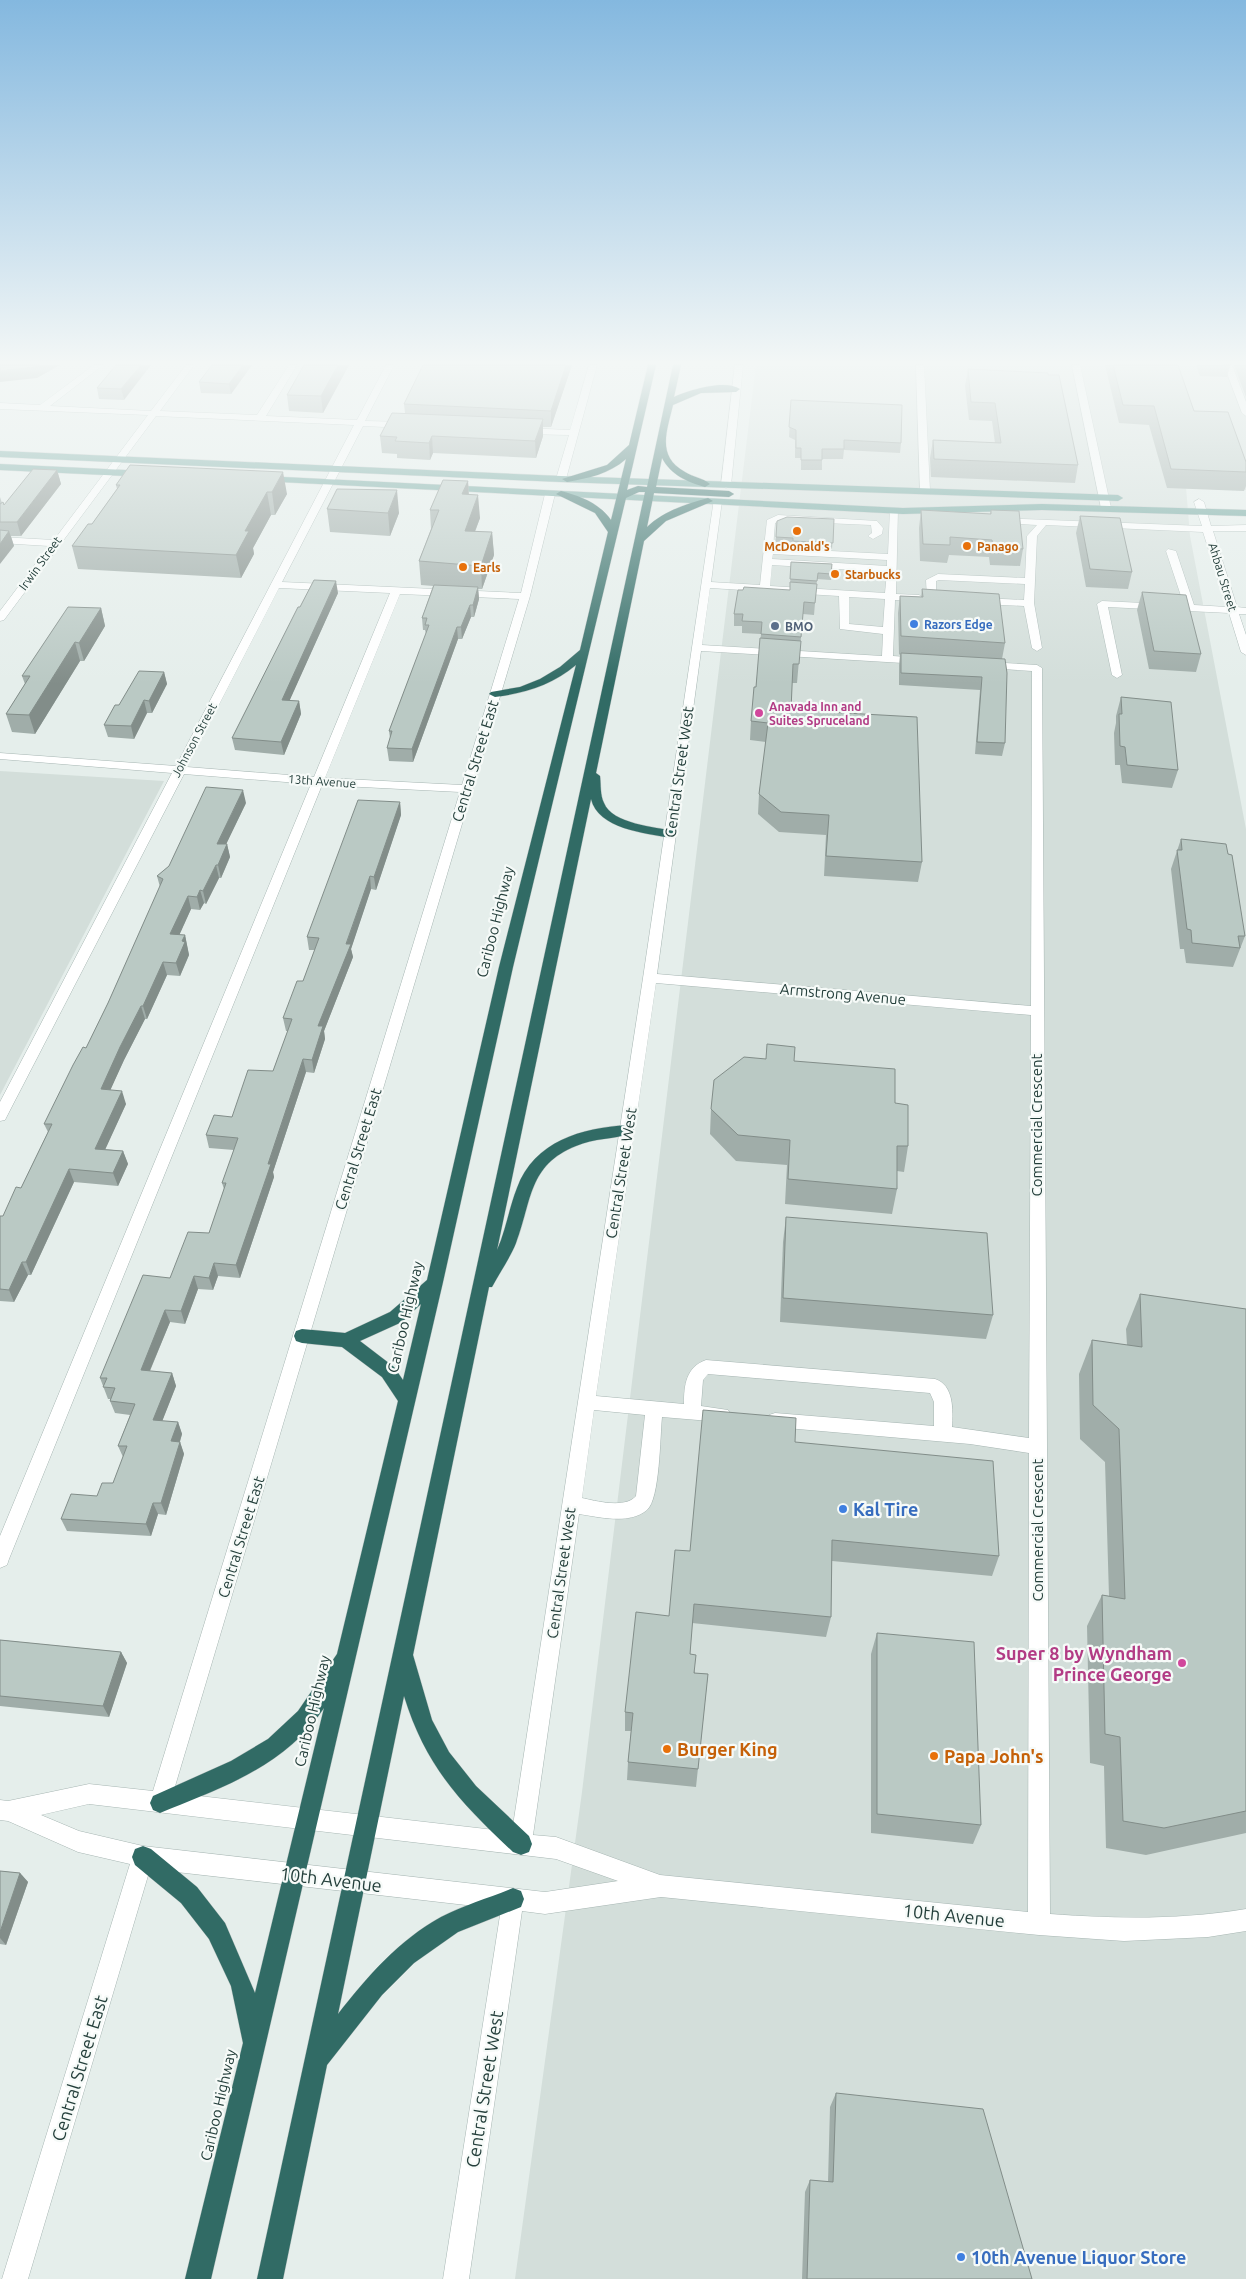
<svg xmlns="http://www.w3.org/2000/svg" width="1246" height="2279" font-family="Ubuntu,sans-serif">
<rect width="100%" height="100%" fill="#e5eeeb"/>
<g fill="#d3deda">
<path d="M756,365H1246V490L1186,487L1190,536L1246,829V2279H515L582,1792Z"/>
<path d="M0,771L164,781L0,1095Z"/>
</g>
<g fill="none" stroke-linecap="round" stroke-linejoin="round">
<defs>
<g id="minor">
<path d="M94,365H103L50,406L151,411L186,365H194L160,411L257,415L289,365H297L266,416L357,420L386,365H394L365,421L406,422L410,425L406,428L363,426L282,582L521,593L545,494L550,491L555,494L530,596L173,1793L512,1832L643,978L714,499L722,501L711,582L760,585L767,520L778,515L877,521L883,528L882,534L873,539L868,536L872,533L871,525L780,521L775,523L773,548L888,554L890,510L898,508L896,594L919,595L924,598L919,601L895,600L893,656L920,658L925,661L920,664L701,651L657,974L1031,1006L1032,671L988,668L983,665L988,662L1037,665L1042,668L1050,1914C1118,1919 1178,1920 1246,1909V1931L1208,1937L1124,1941L1039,1935L661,1897L545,1914L522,1911L469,2279H443L501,1909L150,1869L28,2279H2L130,1864L78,1852L8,1821L0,1820V1800L8,1801L89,1784L153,1791L460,792L322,785L9,1559L7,1565L0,1568V1536L311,784L184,774L7,1116L5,1120L0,1121V1102L172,773L0,759V753L176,766L354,425L156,416L4,620L0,621V611L49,546L0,543V537L54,540L148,415L0,409V403L40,405ZM773,554L887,560V566L772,559ZM772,565L887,572L885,593L770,586ZM279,588L390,593L314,777L187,767ZM710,588L839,596L840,629L883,634L882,656L702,645ZM400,594L519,599L462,785L325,778ZM849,597L885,599L883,627L849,624ZM656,983L1031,1015L1029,1438L952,1427C953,1410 954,1385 935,1379L706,1360C686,1367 684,1385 684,1404L596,1396ZM708,1374L930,1393L934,1402V1426L775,1413L769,1415L766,1420L769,1425L775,1427L970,1444L1029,1453L1028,1912L660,1875L556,1837L533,1835L579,1514C599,1517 629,1525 647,1510C660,1499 660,1436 662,1417L722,1422L728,1420L731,1415L728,1410L701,1406L703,1380ZM594,1410L645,1415L636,1496C625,1509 596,1501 582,1498ZM89,1804L556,1859L618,1881L545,1892L143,1846L79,1831L41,1815Z"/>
<path d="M589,365H597L566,479L558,481L556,479L569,435L523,434L519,431L523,428L570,430Z"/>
<path d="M735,365H743L731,485L726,488L721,485Z"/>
<path d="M916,365H924L930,491L925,494L920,491Z"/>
<path d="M1072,365H1080L1111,508L1106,511L1101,508Z"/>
<path d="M1224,365H1232L1246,402V416L1242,413Z"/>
<path d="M1199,499L1204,502L1211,526L1246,525V531H1213L1237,607L1246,608V614H1239L1246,635V655L1241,652L1229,613L1108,607L1122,675L1117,678L1112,675L1097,604L1102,601L1184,605L1166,551L1168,549L1176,551L1194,605L1227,607L1203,532L1046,525L1037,536L1034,603L1042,648L1037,651L1032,648L1024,606L982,604L977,601L982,598L1024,600L1025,584L939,580L936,581V600L927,598L926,580L938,574L1025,578L1027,536L1037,525L1000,523L997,522V518L1202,526L1194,502Z"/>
</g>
<g id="major">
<path d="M0,451L561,476L1118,495L1123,498L1118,501L561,482L0,457Z"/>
<path d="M0,464L146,471L151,474L146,477L0,470Z"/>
<path d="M263,476L903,508L1042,504L1246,510V516L1042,510L903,514L260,481L258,479Z"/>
</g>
<path id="highway" d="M648,365H656L627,490L638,486L647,487L673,365H681L674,397C689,390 726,379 740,389L736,392L701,393L673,405C667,431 656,456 685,472C693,477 703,478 710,484L705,487C687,482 671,475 662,458L656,487L729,491L734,494L729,497L654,493L647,527C664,511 686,504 708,498L713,501L666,521L644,541L596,773L600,776C601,785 600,795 604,803C612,824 656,827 674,831L676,834L670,838C645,833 598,829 591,799L497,1250C506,1230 509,1208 517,1188C534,1141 582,1128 627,1125L632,1126L634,1130L632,1134C614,1139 594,1138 576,1146C528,1165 532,1201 516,1243C510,1258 500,1272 492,1287H489L413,1655L432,1720L449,1752L476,1786L529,1836L532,1844L529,1852L521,1855L513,1852C460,1802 426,1767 404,1696L338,2014C367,1977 399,1940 441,1917C464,1905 489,1898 513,1888L521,1891L524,1899L521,1907L458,1932L414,1963L382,1995L327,2065L283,2279H257L645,492H639L626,498L513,967L443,1282L211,2279H185L243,2043L231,1986L209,1939L181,1903L135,1865L132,1857L135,1849L143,1846L151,1849L197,1887L225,1923L255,1993L324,1708C286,1766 221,1788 160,1813L153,1810L150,1803L153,1796L231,1761L268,1739L298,1711L337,1654L398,1401L382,1377L342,1347L302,1343L296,1341L294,1336L296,1331L302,1329L345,1333L390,1312L427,1280L499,967L576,665C552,685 526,693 495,697L489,694L491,692L520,687L540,679L560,667L580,650L608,532L595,513L556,494L561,491C580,496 599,503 611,520L626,459C609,474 589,478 567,482L562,479L607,465L629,445ZM421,1304L403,1380L394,1367L360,1341L402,1322Z"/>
</defs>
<use href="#minor" stroke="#a7b6b3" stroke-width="1"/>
<use href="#major" stroke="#c2c9c8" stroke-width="1"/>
<use href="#highway" stroke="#c2c9c8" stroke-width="1"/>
<use href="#minor" fill="#fff" fill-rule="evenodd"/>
<use href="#major" fill="#6ba29a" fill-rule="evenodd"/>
<use href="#highway" fill="#316b65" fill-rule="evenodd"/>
</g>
<g fill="#a0ada9">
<path d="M116,365L124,400L99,399L97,388Z"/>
<path d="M212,365H252L231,394L201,393L199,382Z"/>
<path d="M349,365L323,413L289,411L287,395Z"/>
<path d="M572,365L551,427H543V436L536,458L433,453L430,460L397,458V454L382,453L380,436L405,413L404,404Z"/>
<path d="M1105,365H1178L1194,411L1246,462V486L1244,491L1167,488L1149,425L1119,423Z"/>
<path d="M1196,365H1230L1227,377L1200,376Z"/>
<path d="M1234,365H1246V397Z"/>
<path d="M968,369L1078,465L1075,483L931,477L930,458L933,440L995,443L992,421L969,420L965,386Z"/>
<path d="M791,400L901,443L900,453L844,450L843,459H822V470H801V458H795V440L789,437Z"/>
<path d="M130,465L287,494L275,515H271L253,548L254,554L241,578L78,569L72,546L92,524L117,489L116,485Z"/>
<path d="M57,470L61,484L21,536H11L14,546L0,544V497L2,503L4,505Z"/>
<path d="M468,481L469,495L480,518L475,532H492L494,555L482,589H478L479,599L474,617H471L462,639H458L413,762L389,761L387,748L390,738L389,731L426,634L425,630H423L422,618L433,586L421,585L419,561L431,529L430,510Z"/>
<path d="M327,509L399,513L390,536L330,532Z"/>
<path d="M921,510L990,514L991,510L1023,549L1020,566L990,565L989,557L949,555L947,563L920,561L919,528Z"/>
<path d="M1080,516L1132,572L1128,589L1086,587L1076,533Z"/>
<path d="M834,519L832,549L792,547V544L775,543L776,537Z"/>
<path d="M791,562L832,564L831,580L817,579L814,615L803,614L797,683H792L791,710L922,862L918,882L824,876L826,835L779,832L758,814L759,794L766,742L750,740L751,721L756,687L761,634L742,633V626H734V614L790,590Z"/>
<path d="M922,589L1005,643L1002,659L1005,743L1002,756L975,754L980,690L899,685V665L900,655L899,654L898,613L900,596L921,597Z"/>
<path d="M1142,592L1201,654L1196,672L1149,669L1137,610Z"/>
<path d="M338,593L289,701H299L301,714L284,755L235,750L232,738L300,607Z"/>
<path d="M101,608L105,626L84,661H80L35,734L12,732L6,714L25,684L22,676Z"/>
<path d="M164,672L167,684L152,713H147L134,739L108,737L104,725L119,705Z"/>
<path d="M1121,697L1178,770L1172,788L1122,783L1120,765H1115L1114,733L1116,723V716Z"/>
<path d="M400,802L401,815L376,890L371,889L351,949L353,957L324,1031L325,1039L314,1073L306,1072L273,1172L274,1177L240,1278L218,1276L213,1290L198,1289L185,1324L170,1322L150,1371L172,1373L176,1386L162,1421L178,1422L182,1434L180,1442L184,1454L166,1515L158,1514L151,1536L67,1531L61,1519L97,1496L113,1483L123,1457L118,1446L130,1415L115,1413L110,1401V1399H108L100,1378L170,1278L209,1233L224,1189L222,1183L234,1150L209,1148L206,1135L232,1117L273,1071L288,1031H286L283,1018L303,981L315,950H309L307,937Z"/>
<path d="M246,803L226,844H227L230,857L221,878H219L206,904L204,903L200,910L191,909L179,935H185L189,955L180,976L167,975L147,1019H145L124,1060L110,1090L126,1104L105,1149L123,1151L128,1164L118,1186L74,1182L31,1275H28L14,1302L0,1301V1216H3L21,1188L48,1132L44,1124L86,1048L108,1003L160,887L157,876Z"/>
<path d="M1181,839L1228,854L1245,936L1233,967L1186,963L1184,949H1180L1171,869Z"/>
<path d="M794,1061L895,1103L908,1146L904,1172L897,1171V1189L892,1214L785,1204L787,1165L736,1161L710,1134L711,1109Z"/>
<path d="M786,1217L993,1315L986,1339L780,1322L783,1242Z"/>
<path d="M1140,1294L1246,1309V1833L1146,1855L1106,1848L1104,1766L1090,1763L1087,1626L1102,1595L1109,1596L1105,1462L1080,1439L1079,1374L1092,1340L1127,1345L1126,1329Z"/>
<path d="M795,1442L999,1556L992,1576L832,1561L831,1617L826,1637L692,1623L690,1654L695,1673L708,1674L696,1787L627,1780L628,1762L631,1731H625V1712L669,1616L690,1551Z"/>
<path d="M877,1633L981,1825L973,1844L871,1833V1654Z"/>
<path d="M0,1640L121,1652L127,1663L109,1717L0,1706Z"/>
<path d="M0,1871L20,1873L28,1882L6,1945L0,1944Z"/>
<path d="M836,2093L1032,2279H802L805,2192L810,2180L828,2182L830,2107Z"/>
</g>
<g fill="#828d89">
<path d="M39,365H60L37,378L0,382V371Z"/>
<path d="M141,365H151L124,400L121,389Z"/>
<path d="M243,365H252L231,394L229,384Z"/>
<path d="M338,365H349L323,413L321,396Z"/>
<path d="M566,365H572L551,427V411Z"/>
<path d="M543,419V436L536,458L535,441Z"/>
<path d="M432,436L433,453L430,460L429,443Z"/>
<path d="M57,470L61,484L21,536L17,522Z"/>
<path d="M283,472L287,494L275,515L272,492Z"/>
<path d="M468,481L469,503L462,494Z"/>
<path d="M397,490L399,513L390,536L388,513Z"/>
<path d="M267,492L271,515L253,548L254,554L241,578L236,555L245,531Z"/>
<path d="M478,495L480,518L466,554L465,531Z"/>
<path d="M9,531L14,546L0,564V544Z"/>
<path d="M492,532L494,555L482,589L481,566Z"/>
<path d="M336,581L338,593L284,713L282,700Z"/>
<path d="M478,587L479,599L474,617L473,605Z"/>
<path d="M470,605L471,617L462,639L461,627Z"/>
<path d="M101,608L105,626L84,661L79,643Z"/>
<path d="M457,627L458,639L413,762L412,749Z"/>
<path d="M75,642L80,661L35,734L29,715Z"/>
<path d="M164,672L167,684L152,713L149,701Z"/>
<path d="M144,700L147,713L134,739L131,726Z"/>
<path d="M299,701L301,714L284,755L281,742Z"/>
<path d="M243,790L246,803L220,857L217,844Z"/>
<path d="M400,802L401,815L376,890L374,877Z"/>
<path d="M227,844L230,857L221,878L218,865Z"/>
<path d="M216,865L219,878L206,904L203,891Z"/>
<path d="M370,876L371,889L351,949L353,957L324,1031L325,1039L314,1073L312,1060L318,1026Z"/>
<path d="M200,890L204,903L200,910L197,897Z"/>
<path d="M188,896L191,909L174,947L170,934Z"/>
<path d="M185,935L189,955L180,976L176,963L182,941Z"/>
<path d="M163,962L167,975L147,1019L143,1006Z"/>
<path d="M141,1006L145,1019L124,1060L105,1102L101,1089L120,1047Z"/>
<path d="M303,1059L306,1072L273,1172L274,1177L240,1278L236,1265L268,1164Z"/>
<path d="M122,1091L126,1104L100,1161L95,1149Z"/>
<path d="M123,1151L128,1164L118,1186L113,1173Z"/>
<path d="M69,1169L74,1182L31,1275L26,1262Z"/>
<path d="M22,1262L28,1275L14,1302L9,1290Z"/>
<path d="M214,1263L218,1276L213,1290L209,1278Z"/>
<path d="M194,1276L198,1289L185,1324L181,1311Z"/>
<path d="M165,1310L170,1322L145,1382L141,1370Z"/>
<path d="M172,1373L176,1386L158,1432L153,1420Z"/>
<path d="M178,1422L182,1434L176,1453L171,1441Z"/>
<path d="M180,1442L184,1454L166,1515L161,1503Z"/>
<path d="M153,1503L158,1514L151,1536L146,1524Z"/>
<path d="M121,1652L127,1663L109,1717L103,1706Z"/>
<path d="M20,1873L28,1882L6,1945L0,1938V1932Z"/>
</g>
<g fill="#bac9c4" stroke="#828d89">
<path d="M0,365H39L34,367L0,371Z"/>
<path d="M116,365H141L121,389L97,388Z"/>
<path d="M212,365H243L229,384L199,382Z"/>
<path d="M304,365H338L321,396L287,395Z"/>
<path d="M423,365H566L551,411L404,404Z"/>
<path d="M1113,365H1178L1194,411L1228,412L1246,462V472L1171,469L1154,406L1123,405Z"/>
<path d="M968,369L1048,373V375H1059L1078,465L934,459L933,440L1001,443L995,403L971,402Z"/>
<path d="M791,400L902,405L901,443L844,440V449H822V460H801V448H796V430L789,427Z"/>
<path d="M392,413L543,419L535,441L432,436L429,443L395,441L397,437L380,436Z"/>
<path d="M130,465L283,472L272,492H267L245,531H249L236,555L72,546L88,524H92L120,485H116Z"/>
<path d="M33,469L57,470L17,522H0V504L3,502L4,505Z"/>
<path d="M443,480L468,481L462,494L478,495L465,531L492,532L481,566L419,561L439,510H430Z"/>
<path d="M337,489L397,490L388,513L327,509Z"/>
<path d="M921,510L991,514V510L1019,511L1023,549L993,547L992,540L950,537V545L923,544Z"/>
<path d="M1080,516L1120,518L1132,572L1090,569Z"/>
<path d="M787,517L834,519L833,543L793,541V538L776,537L777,521Z"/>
<path d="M0,530L9,531L0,544Z"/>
<path d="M791,562L832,564L831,574L818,573L817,581L790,579Z"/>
<path d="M314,580L336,581L282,700L299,701L281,742L232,738L298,607H300Z"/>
<path d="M790,582L817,584L815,603L804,602L801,637L761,634L762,622L742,621L743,614H734L738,590H743L744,587L790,590Z"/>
<path d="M434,585L478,587L473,605H470L461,627H457L412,749L387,748L392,731H389L429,625H425L427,618H422Z"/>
<path d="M922,589L999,594L1005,643L901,636L900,596L923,597Z"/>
<path d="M1142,592L1186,595L1201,654L1154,651Z"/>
<path d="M68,607L101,608L79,643L75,642L29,715L6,714L30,676H22Z"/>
<path d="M760,638L801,641L799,664H793L791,710L917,717L922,862L826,856L829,815L781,812L759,794L768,723L751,721L754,687H756Z"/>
<path d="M901,653L1005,659L1007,673L1005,743L977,742L982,677L901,673Z"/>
<path d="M139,671L164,672L149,701L144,700L131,726L104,725L115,705H119Z"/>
<path d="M1121,697L1171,702L1178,770L1127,765L1125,747L1120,746L1119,714H1122Z"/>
<path d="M206,787L243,790L217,844H227L218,865H216L203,891L200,890L197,897L188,896L170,934L185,935L182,941L185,942L176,963L163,962L143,1006H141L120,1047L101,1089L122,1091L95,1149L123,1151L113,1173L69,1169L26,1262H22L9,1290L0,1289V1216H3L16,1187L21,1188L52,1124H44L73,1065L83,1047L86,1048L108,1003L163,879L157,876L169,866Z"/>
<path d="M358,800L400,802L374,877L370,876L346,944H351L318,1026H323L312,1060L303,1059L268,1164H271L236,1265L214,1263L209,1278L194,1276L181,1311L165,1310L141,1370L172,1373L153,1420L178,1422L171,1441L180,1442L161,1503H153L146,1524L61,1519L71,1494L97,1496L102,1483H113L127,1446H118L135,1404L110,1401L115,1388L103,1387L107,1378H100L143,1275L170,1278L188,1232L209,1233L226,1183H222L238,1138L206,1135L214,1115L232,1117L248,1070L273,1071L292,1019L283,1018L297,981H303L319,938L307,937Z"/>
<path d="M1181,839L1226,844L1228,854L1232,855L1245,936H1238L1240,948L1192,943L1191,930L1187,929L1177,850H1182Z"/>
<path d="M767,1044L795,1047L794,1061L895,1069V1103L908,1105V1146H897V1189L788,1179L790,1140L738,1135L711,1109L714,1080L744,1057L766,1059Z"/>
<path d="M786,1217L987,1233L993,1315L783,1298Z"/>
<path d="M1140,1294L1246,1309V1811L1164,1828L1123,1821L1120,1737L1105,1734L1102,1595L1125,1599L1119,1429L1093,1405L1092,1340L1142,1347Z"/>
<path d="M703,1410L796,1418L795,1442L993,1461L999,1556L832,1540L831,1617L694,1604L690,1654L696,1655L694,1673L708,1674L698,1769L628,1762L633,1713L625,1712L636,1612L669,1616L675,1550L690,1551Z"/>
<path d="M877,1633L974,1642L981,1825L877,1814Z"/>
<path d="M0,1640L121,1652L103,1706L0,1696Z"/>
<path d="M0,1871L20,1873L0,1932Z"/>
<path d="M836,2093L983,2109L1032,2279H807L810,2180L833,2182Z"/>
</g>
<linearGradient id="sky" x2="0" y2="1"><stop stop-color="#84b8df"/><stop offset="0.53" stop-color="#f3f7f6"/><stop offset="1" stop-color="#f3f7f6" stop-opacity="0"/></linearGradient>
<rect width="1246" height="684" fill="url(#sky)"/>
<g fill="#e8710a" stroke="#f6faf8" stroke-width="2">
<circle cx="797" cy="531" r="5"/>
<circle cx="967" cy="546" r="5"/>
<circle cx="463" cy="567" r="5"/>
<circle cx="835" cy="574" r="5"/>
<circle cx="667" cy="1749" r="5"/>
<circle cx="934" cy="1756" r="5"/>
</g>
<g fill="#3f7fe0" stroke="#f6faf8" stroke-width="2">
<circle cx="914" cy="624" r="5"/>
<circle cx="843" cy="1509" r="5"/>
<circle cx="961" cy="2257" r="5"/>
</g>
<circle fill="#5c6f8a" stroke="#f6faf8" stroke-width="2" cx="775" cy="626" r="5"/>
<g fill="#d1479c" stroke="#f6faf8" stroke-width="2">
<circle cx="759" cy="713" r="5"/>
<circle cx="1182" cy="1663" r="5"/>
</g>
<g text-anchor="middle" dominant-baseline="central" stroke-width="4.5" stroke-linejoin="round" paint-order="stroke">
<g font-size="12" font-weight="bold" fill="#c56008" stroke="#f6faf8" text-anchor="start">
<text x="797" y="546" text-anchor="middle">McDonald's</text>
<text x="977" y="546">Panago</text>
<text x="473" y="567">Earls</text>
<text x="845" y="574">Starbucks</text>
</g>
<g font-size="12" fill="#243f3b" stroke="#f6faf8">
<text transform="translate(40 563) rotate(-54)">Irwin Street</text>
<text transform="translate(1223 577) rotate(73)">Ahbau Street</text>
<text transform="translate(194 740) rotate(-62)">Johnson Street</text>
<text transform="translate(322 781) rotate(4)">13th Avenue</text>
</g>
<g font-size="12" font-weight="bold" fill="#366cbe" stroke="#f6faf8" text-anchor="start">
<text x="924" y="624">Razors Edge</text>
</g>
<g font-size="12" font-weight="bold" fill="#4e5e75" stroke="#f6faf8" text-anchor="start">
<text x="785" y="626">BMO</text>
</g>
<g font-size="12" font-weight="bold" fill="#b23c85" stroke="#f6faf8" text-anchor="start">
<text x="769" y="706">Anavada Inn and<tspan x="769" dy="14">Suites Spruceland</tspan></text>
</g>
<g font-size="15" fill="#243f3b" stroke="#f6faf8">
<text transform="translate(475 761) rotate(-73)">Central Street East</text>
<text transform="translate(679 772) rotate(-82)">Central Street West</text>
<text transform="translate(495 922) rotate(-76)">Cariboo Highway</text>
<text transform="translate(843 994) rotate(5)">Armstrong Avenue</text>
<text transform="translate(1036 1125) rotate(-90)">Commercial Crescent</text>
<text transform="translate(358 1149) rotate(-73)">Central Street East</text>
<text transform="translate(621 1173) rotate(-81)">Central Street West</text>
<text transform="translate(405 1317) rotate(-77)">Cariboo Highway</text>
<text transform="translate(1037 1530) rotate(-90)">Commercial Crescent</text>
<text transform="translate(241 1537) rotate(-73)">Central Street East</text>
<text transform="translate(561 1573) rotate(-82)">Central Street West</text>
<text transform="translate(312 1711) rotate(-77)">Cariboo Highway</text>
<text transform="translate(218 2105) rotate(-77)">Cariboo Highway</text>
</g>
<g font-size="18" font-weight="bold" fill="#366cbe" stroke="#f6faf8" text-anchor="start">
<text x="853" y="1509">Kal Tire</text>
<text x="971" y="2257">10th Avenue Liquor Store</text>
</g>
<g font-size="18" font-weight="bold" fill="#b23c85" stroke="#f6faf8" text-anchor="end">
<text x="1172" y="1653">Super 8 by Wyndham<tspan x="1172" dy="21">Prince George</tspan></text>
</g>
<g font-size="18" font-weight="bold" fill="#c56008" stroke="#f6faf8" text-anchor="start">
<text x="677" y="1749">Burger King</text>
<text x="944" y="1756">Papa John's</text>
</g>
<g font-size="18" fill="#243f3b" stroke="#f6faf8">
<text transform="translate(331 1879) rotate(7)">10th Avenue</text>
<text transform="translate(954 1915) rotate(6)">10th Avenue</text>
<text transform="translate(79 2068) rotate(-73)">Central Street East</text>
<text transform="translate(484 2089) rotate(-81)">Central Street West</text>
</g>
</g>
</svg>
